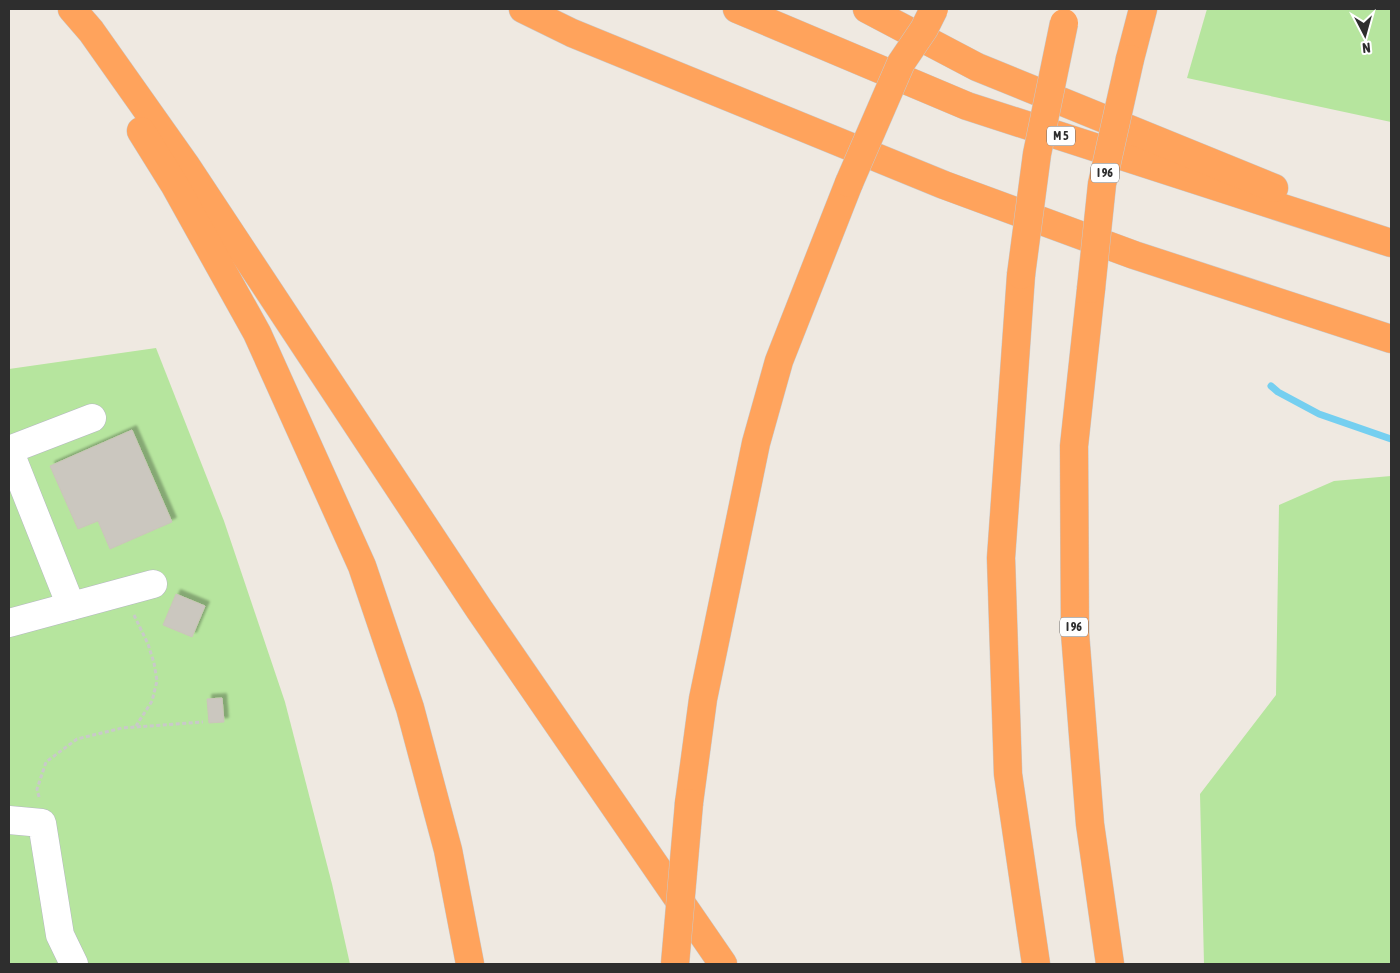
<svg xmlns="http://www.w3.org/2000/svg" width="1400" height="973" font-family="'Asap Condensed',sans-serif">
<defs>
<filter id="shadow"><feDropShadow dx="4.5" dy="-4.5" stdDeviation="1" flood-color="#0004"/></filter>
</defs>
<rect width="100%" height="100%" fill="#efe9e1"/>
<g fill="#b6e59e">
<path d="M1207,9H1391V122L1187,78Z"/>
<path d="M156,348L224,521L285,702L332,884L350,964H9V369Z"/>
<path d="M1391,476V964H1204L1200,794L1276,695L1279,505L1334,481Z"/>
</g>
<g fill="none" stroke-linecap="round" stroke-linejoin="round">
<path stroke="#75cff0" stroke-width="7" d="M1271,386L1278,392L1319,414L1391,439"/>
</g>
<g fill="#cbc7bf" stroke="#cbc5ba" filter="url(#shadow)">
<path d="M132,430L172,522L110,549L98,521L78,529L50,466Z"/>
<path d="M176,594L205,606L192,637L163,625Z"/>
<path d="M222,698L224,722L209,723L207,699Z"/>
</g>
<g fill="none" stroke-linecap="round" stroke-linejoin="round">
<defs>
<g id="minor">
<path d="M9,450L71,606"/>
<path d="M9,450L92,418"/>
<path d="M9,623L153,584"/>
<path d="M9,820L42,823L60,935L74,964"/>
</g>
<g id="highway">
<path d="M72,9L91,31L185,164L479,609L723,964"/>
<path d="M523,9L572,33L944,185L1134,255L1391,339"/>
<path d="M737,9L967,106L1391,243"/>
<path d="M867,9L977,67L1274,188"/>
<path d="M1130,59L1143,9"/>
<path d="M141,131L174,184L257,333L362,566L410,708L448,850L470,964"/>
<path d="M1021,275L1001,558L1008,774L1036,964"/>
<path d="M1091,289L1074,446L1075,633L1090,824L1110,964"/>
<path d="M689,803L703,699L756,443L779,361L849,183"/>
</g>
</defs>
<use href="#minor" stroke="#b4b7c1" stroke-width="29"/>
<use href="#highway" stroke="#c9c9c9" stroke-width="29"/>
<g stroke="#c9c9c9" stroke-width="3" stroke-dasharray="4 2.5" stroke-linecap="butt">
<path d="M134,615L148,644L154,663L157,681L152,701L136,726"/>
<path d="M39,797L37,789L46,762L77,739L122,728L203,722"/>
</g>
<use href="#minor" stroke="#fff" stroke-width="28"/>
<use href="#highway" stroke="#ffa35c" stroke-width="28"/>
<defs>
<g id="highway-bridge">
<path d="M849,183L901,63L924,29L934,9"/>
<path d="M1021,275L1037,154L1064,23"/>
<path d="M1091,289L1102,184L1130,59"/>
<path d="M675,964L689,803"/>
</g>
</defs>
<use href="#highway-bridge" stroke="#c9c9c9" stroke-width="29" stroke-linecap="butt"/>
<use href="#highway-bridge" stroke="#ffa35c" stroke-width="28"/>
</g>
<g text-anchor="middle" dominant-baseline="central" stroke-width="4" stroke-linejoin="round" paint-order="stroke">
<g fill="#fff" stroke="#6d6d6d" stroke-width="1">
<rect x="1047" y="126.5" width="28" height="19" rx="4"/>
<rect x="1091" y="163.5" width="28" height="19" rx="4"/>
<rect x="1060" y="617.5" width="28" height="19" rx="4"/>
</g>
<g font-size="12" font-weight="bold" fill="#2e2e2e">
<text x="1061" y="136">M 5</text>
<text x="1105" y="173">I 96</text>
<text x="1074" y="627">I 96</text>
</g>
</g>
<rect width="1400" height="973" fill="none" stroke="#2e2e2e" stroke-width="20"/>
<g transform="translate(1365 35) rotate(174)" stroke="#ffffff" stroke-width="4" paint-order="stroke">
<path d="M0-4L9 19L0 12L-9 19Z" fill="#2e2e2e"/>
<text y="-8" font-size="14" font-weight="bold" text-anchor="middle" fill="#2e2e2e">N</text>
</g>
</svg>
